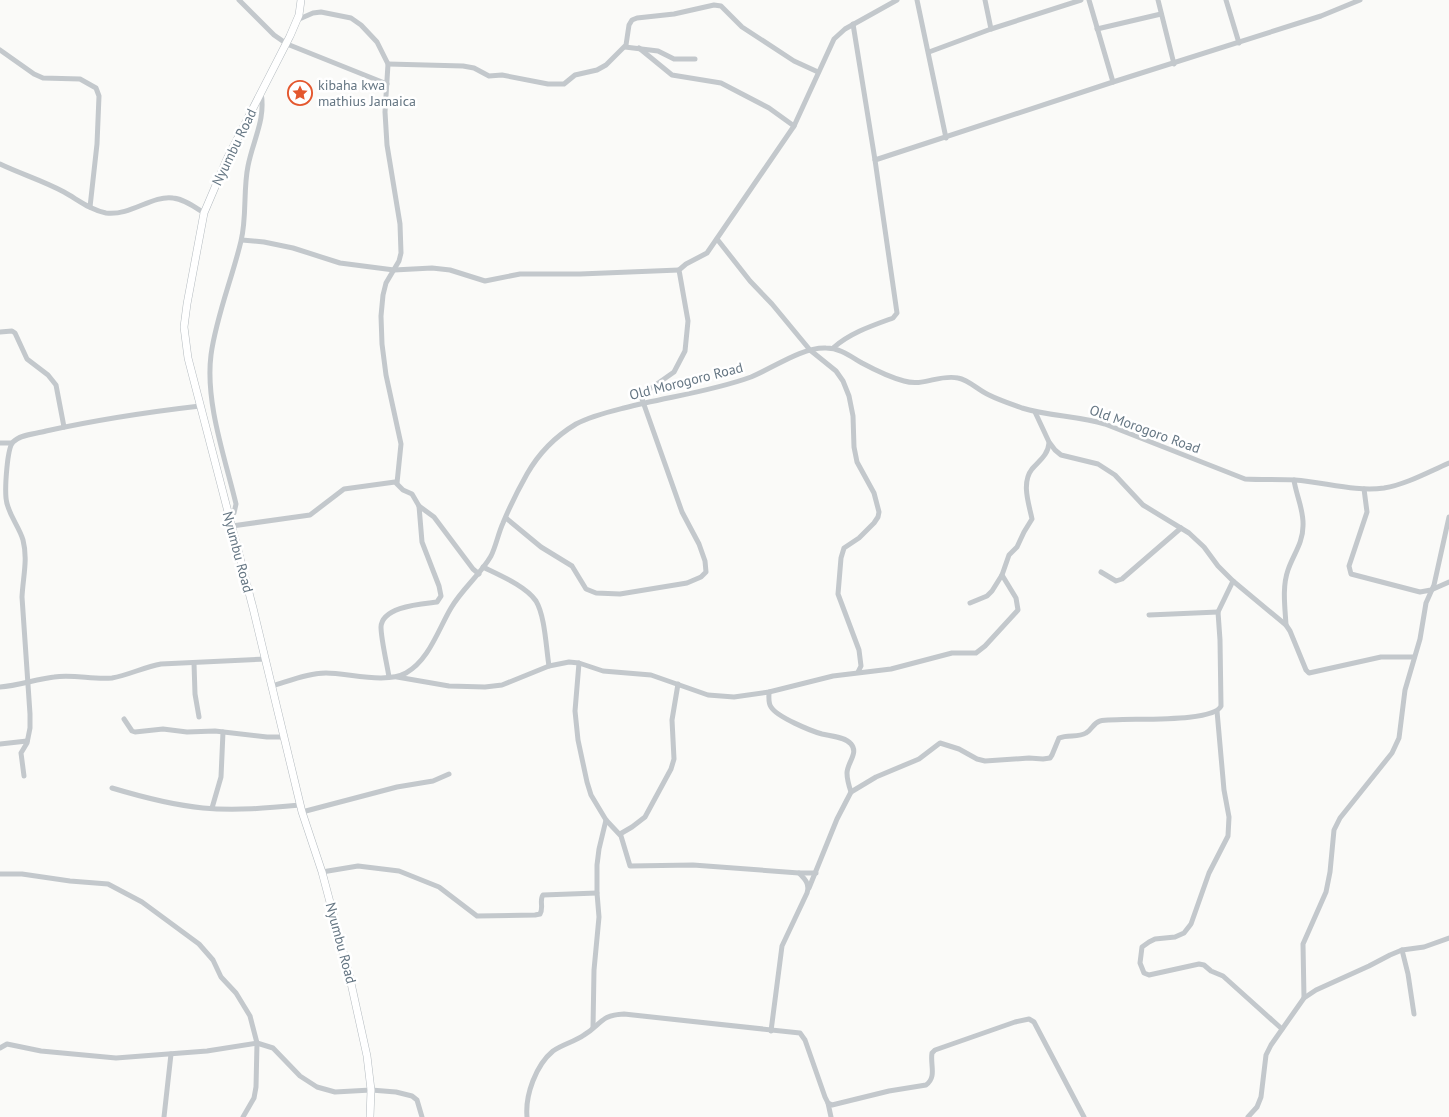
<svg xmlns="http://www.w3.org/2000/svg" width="1449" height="1117" font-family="'PT Sans',sans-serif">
<rect width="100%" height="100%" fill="#fafaf8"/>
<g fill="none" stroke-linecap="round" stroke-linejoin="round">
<defs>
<path id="secondary" d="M301,0L299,15L290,36L227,159L204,213L187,304L184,327L188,358L253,608L302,812L322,872L349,974L367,1056L371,1090L370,1117"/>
</defs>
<use href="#secondary" stroke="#b3babf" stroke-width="8"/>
<g stroke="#c3c8cc" stroke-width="5">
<path d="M239,0L274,35L287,44L387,84"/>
<path d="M917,0L946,138"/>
<path d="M985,0L991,29"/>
<path d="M1089,0L1113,82"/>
<path d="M1158,0L1174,64"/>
<path d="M1226,0L1239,43"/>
<path d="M297,20L313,13L321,12L351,18L361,25L377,42L388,64L385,112L387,145L400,224L401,253L399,261L386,283L383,295L381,316L382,344L386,375L401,444L397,483"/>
<path d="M1097,29L1161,14"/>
<path d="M625,47L658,51L674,59H695"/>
<path d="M639,48L672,75L721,83L769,108L794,126"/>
<path d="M0,50L34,74L43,78L80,79L96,88L99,96L97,144L90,207"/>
<path d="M929,52L991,29L1081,0"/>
<path d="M388,64L463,66L474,68L489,76L502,75L548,84H564L575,75L597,70L606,65L626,45L629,25L632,20L637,18L674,14L714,5L721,6L742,27L794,61L818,72"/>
<path d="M875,160L1113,82L1321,16L1360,0"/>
<path d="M0,164C21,174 44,181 64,192C77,199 90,210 106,213C131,216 152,195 173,198C184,199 195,207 204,213"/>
<path d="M717,239L750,281L772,304L810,350L836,371L843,381L849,396L853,416L854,447L857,462L874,493L879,512L878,517L874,523L859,538L844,548L841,558L838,594L859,650L861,666L858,672"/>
<path d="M242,240L264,242L293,248L340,263L394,270L432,268L450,270L485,281L520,274H580L679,270"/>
<path d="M0,332L12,331L15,333L27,359L48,375L56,385L64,427"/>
<path d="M833,348C850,333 871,326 893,318L897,313L875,160L853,24"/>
<path d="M1035,412L1049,442L1055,450L1061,455L1098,464L1115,475L1143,505L1189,533L1204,547L1218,566L1233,581L1286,625L1290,631L1306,670L1309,673L1381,657H1414"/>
<path d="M0,443H12"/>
<path d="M1364,489L1367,512L1349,566L1351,574L1420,592L1431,590L1449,582"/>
<path d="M229,517L234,513L236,504C225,458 205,402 211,355C216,317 232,279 241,241C247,217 243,190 248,166C253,140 266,119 261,93"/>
<path d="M506,518L541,547L572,566L586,589L596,593L620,594L687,583L701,577L706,572L705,561L699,544L682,512L642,399L647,391L674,372L685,351L688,321L679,270L686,264L707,253L794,126L834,39L845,29L897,0"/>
<path d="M232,526L310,515L344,489L395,482L403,490L412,494L419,506L434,517L473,569L479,574"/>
<path d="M483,567C499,575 526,586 536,601C545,616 546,647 549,666"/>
<path d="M1101,572L1116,581L1122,579L1181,528"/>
<path d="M970,603L987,596L992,591L1002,575L1009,555L1017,547L1024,532L1032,519C1029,504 1021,483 1032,469C1040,460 1048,455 1049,443"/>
<path d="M1149,615L1218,612"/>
<path d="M1286,625C1285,607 1282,587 1288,570C1293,555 1303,543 1303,526C1304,510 1296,495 1294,480"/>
<path d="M194,663L195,694L199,717"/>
<path d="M579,663L575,711L578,740L587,782L591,795L606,820L621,836L630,866L693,865L799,873C805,879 810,884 807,893L782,946L771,1031"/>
<path d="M389,677C387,664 381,639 381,627C382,606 422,604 437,602L441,596L439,586L422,542L419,506"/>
<path d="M397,677L449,686L485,687L502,685L549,666L569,662L579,663L603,671L651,675L708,695L734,697L769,692L833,676L891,669L952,653H976L985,646L1018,610L1016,598L1002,575"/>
<path d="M272,686C289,681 308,673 326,673C348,673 386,684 406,673C429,660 438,630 451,608C462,589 480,575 491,556C496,546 498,534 503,523C510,506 518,490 527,474C539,453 556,436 576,424C591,416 608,412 624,408C666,397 710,392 751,377C773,368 802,347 826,348C840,348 850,356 862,363C875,370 889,377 904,381C923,387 939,374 958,378C969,380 978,390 989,395C999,400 1011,404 1022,408C1048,416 1078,416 1105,424L1245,479C1262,480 1279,479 1295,480C1324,482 1355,492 1384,488C1407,484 1428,472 1449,463"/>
<path d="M0,687C18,686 36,679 54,677C74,674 93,680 112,678C129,675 144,667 161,664L266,659"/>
<path d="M769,692C769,697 768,703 771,707C777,717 811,731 822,734C831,736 846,737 851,744C859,753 847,763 847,773C847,779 849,786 851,792L837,819L809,888"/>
<path d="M1217,711L1224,790L1229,817L1228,836L1209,873L1191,924L1184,933L1175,937L1155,939L1149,942L1142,947L1140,963L1144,973L1149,975L1199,964L1204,965L1211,971L1223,976L1282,1029"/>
<path d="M124,719L132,731L135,732L163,729L187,732L215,731L267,737H284"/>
<path d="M0,744L27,741"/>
<path d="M24,776L21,753L27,743L30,728V714L22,597C23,577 28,559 23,540C19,526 7,513 6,498C5,487 7,448 13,442C20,434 36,434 46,431C96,420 148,412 200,406"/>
<path d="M112,788C142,797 172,805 203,808C236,811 268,808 300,805"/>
<path d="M851,792L876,777L919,759L940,743L959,749L977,759L985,761L1029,758L1043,759L1050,758L1052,755L1059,738C1068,734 1078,738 1086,733C1092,730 1093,723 1100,721C1121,717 1213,724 1221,706L1220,640L1218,612L1233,581"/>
<path d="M212,808L221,777L223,732"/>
<path d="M302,812L397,787L433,781L449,774"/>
<path d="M620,834L632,827L645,817L671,769L674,759L672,720L678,684"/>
<path d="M322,872L358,866L399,871L439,887L477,916L535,915L540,914C544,908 539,900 543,895L597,893"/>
<path d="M799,873H816"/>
<path d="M0,874H22L70,881L108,884L142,902L199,944L213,960L221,977L236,993L250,1016L257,1043L256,1087L254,1098L243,1117"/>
<path d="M1402,950L1408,974L1414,1014"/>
<path d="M1304,998L1303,944L1326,892L1330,872L1334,830L1340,818L1392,753L1399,738L1405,690L1420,639L1426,603L1434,585L1449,517"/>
<path d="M593,1028L594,970L599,917L597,893V865L599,849L606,820"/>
<path d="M0,1048L7,1044L41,1051L116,1058L207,1051L257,1043L273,1048L300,1076L317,1087L335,1092L371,1090L396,1092L412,1096L417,1100L422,1117"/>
<path d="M828,1103L831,1117"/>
<path d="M164,1117L171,1054"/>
<path d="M527,1117C525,1095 536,1065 553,1051C563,1044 574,1042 584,1035C601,1025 600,1015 624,1014L800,1033L805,1040L825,1097L828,1103L832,1105L889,1091L926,1085C937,1077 930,1065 932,1053L935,1050L1015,1022L1029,1019L1034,1022L1084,1117"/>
<path d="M1248,1117L1257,1107L1261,1097L1266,1055L1271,1045L1304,998L1316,990L1369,966L1390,955L1402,950L1424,947L1449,938"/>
</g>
<use href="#secondary" stroke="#fff" stroke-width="7"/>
</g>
<defs>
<symbol id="sight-ring" viewBox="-11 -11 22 22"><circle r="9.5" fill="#fff" stroke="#e4572e" stroke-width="1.5"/><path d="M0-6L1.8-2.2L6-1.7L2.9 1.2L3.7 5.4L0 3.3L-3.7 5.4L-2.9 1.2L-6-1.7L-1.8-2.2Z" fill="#e4572e"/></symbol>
</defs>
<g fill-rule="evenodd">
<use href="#sight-ring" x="286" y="79" width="28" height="28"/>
</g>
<g text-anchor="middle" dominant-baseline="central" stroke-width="5" stroke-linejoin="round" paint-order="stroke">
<g font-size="14" fill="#657683" stroke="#fff" text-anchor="start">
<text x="318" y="85">kibaha kwa<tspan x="318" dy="16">mathius Jamaica</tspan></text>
</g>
<g font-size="14" fill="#657683" stroke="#fff">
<text transform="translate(234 147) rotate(-64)">Nyumbu Road</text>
<text transform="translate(686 381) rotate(-14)">Old Morogoro Road</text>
<text transform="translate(1145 429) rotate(20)">Old Morogoro Road</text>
<text transform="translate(238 552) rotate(75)">Nyumbu Road</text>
<text transform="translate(341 943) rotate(75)">Nyumbu Road</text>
</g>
</g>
</svg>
